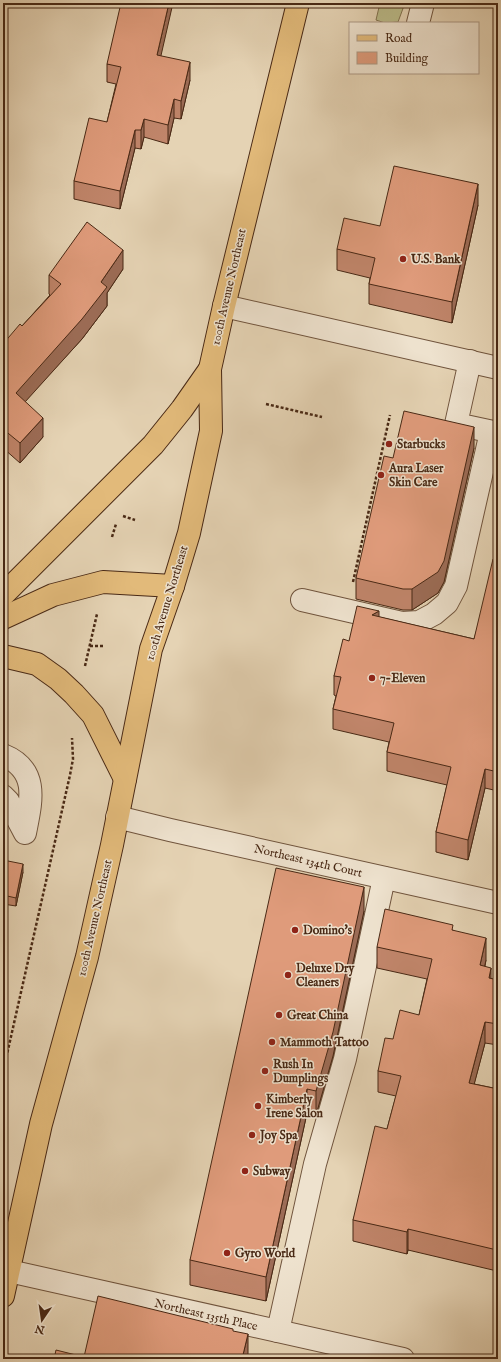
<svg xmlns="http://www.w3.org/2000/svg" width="501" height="1362" font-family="'IM FELL English',serif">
<rect width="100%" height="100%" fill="#e5d3b4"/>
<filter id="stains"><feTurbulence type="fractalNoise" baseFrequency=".005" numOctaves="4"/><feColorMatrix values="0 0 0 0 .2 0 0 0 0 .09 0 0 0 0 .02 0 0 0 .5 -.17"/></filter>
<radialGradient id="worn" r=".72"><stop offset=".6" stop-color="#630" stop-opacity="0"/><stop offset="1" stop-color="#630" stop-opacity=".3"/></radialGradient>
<path fill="#bbbb89" stroke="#82724f" d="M380,3H405L398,22L385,23L376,20Z"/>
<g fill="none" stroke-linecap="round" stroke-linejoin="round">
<defs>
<g id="minor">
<path d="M418,23L423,3"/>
<path d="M224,306L498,368"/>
<path d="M470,361L456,424L498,433"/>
<path d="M302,600L402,623L419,622L434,614L447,603L456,586L491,432"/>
<path d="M3,755C40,770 31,802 25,833L8,801L3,796"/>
<path d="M117,817L170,830L498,903"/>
<path d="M9,1271L403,1359"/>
<path d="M278,1331L315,1164L345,1059L384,878"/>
</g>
<g id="major">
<path d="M3,595L153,445L182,409L210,369"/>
<path d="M3,618L53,595L103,582L173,586"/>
<path d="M3,656L37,664L58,679L74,694L93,715L125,779"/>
<path d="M3,1296L41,1124L87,957L112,845L151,649L173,586L189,533L211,431L210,369L224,306L298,3"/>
</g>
</defs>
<use href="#minor" stroke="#70543d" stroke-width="24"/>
<use href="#major" stroke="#492915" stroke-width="24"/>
<g stroke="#492915" stroke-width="2.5" stroke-dasharray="3 2" stroke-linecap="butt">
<path d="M266,404L322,417"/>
<path d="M123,516L135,520"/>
<path d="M112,537L116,524"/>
<path d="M353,582L390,415"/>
<path d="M90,646H105"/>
<path d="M85,666L97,614"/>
<path d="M3,1072L70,775L73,759L72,738"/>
</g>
<use href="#minor" stroke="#eee2ce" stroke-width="22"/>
<use href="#major" stroke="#e2ba7a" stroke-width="22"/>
</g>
<g fill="#c0856a" stroke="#492915">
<path d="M161,56L190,80L181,119L174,118L168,144L144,137L141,149L135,148L120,209L74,199V181L107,122L116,84L107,82V64Z"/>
<path d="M478,205L452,323L369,304V284L370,278L337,270V249L380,226Z"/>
<path d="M123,269L107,293V306L82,339L25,401L43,437L20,463L3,448V344L22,326L50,295L49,294V275Z"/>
<path d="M474,448L444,582L438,593L412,610H403L356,599V578L393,458Z"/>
<path d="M498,560V791L485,788L468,860L436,852V832L447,785L387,771V752L389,742L333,729V709L336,696L334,695V676L349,641L379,617L474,639Z"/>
<path d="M3,860L23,872L16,906L3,904Z"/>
<path d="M364,911L333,1056L316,1115L307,1113L266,1301L190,1285V1260Z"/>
<path d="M453,930L486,960L485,966L491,979L498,980V1045L485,1043L474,1084L498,1089L497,1271L408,1250L407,1254L353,1241V1220L387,1129L396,1096L378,1092V1071L393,1039L419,1015L427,979L377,968V947Z"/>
</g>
<g fill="#9c6c56" stroke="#492915">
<path d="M169,3H173L157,73V55Z"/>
<path d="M190,62V80L181,119V101Z"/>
<path d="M174,99V118L168,144V125Z"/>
<path d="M144,119V137L141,149V130Z"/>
<path d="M135,130V148L120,209V191Z"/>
<path d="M478,184V205L452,323V302Z"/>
<path d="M123,250V269L107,293V306L82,339L16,412V393L101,282Z"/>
<path d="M43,418V437L20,463V443Z"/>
<path d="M474,427V448L444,582L438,593L412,610V589Z"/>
<path d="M379,611V631L372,615Z"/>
<path d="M485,769V788L468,860V840Z"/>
<path d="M23,864V872L16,906V898Z"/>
<path d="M364,887V911L333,1056L316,1115V1091Z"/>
<path d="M486,938V960L480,987V965Z"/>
<path d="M491,968V989L489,978Z"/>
<path d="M485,1022V1043L469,1104V1083Z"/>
<path d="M307,1089V1113L266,1301V1277Z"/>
<path d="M408,1229V1250L407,1254V1232Z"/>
<path d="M498,1244V1266L497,1271V1250Z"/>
<path d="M248,1334V1359H242Z"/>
</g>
<g fill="#df9b7b" stroke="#492915">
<path d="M121,3H169L157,55L190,62L181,101L174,99L168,125L144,119L141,130H135L120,191L74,181L89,118L107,122L121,67L107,64Z"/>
<path d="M394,166L478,184L452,302L369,284L375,258L337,249L344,218L380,226Z"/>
<path d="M87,222L123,250L101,282L107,287L82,319L16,393L43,418L20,443L3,429V344L20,324L22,326L61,284L49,275Z"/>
<path d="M404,411L474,427L444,561L438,572L412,589H403L356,578L384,456L393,458Z"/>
<path d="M493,559L498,560V772L485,769L468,840L436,832L451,767L387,752L394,723L333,709L341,677L334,676L343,639L349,641L357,606L379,611L372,615L474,639Z"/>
<path d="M3,860L23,864L16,898L3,895Z"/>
<path d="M276,868L364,887L333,1032L316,1091L307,1089L266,1277L190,1260Z"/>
<path d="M385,909L453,925L452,930L486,938L480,965L491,968L489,978L498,980V1024L485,1022L469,1083L498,1089V1244L497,1250L408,1229L407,1232L353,1220L375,1126L387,1129L401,1076L378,1071L385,1038L393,1039L400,1010L419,1015L432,959L377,947Z"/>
<path d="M98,1296L233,1329V1331L248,1334L242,1359H54L56,1350L84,1357Z"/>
</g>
<g fill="#8f2418" stroke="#eee2ce" stroke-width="1.5">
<circle cx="403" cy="259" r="4"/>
<circle cx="389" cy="444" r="4"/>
<circle cx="381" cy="475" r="4"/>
<circle cx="372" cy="678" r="4"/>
<circle cx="295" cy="930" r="4"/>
<circle cx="288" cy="975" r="4"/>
<circle cx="279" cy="1015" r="4"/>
<circle cx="272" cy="1042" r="4"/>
<circle cx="265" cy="1071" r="4"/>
<circle cx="258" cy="1106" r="4"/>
<circle cx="252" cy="1135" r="4"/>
<circle cx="245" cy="1171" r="4"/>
<circle cx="227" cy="1253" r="4"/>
</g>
<g text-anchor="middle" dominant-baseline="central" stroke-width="3" stroke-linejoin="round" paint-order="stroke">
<g font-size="12" font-weight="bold" fill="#492915" stroke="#eee2ce" text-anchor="start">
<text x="411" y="259">U.S. Bank</text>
<text x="397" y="444">Starbucks</text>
<text x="389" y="468">Aura Laser<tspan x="389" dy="14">Skin Care</tspan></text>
<text x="380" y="678">7-Eleven</text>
<text x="303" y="930">Domino's</text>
<text x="296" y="968">Deluxe Dry<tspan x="296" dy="14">Cleaners</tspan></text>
<text x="287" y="1015">Great China</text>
<text x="280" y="1042">Mammoth Tattoo</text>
<text x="273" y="1064">Rush In<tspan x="273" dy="14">Dumplings</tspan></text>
<text x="266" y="1099">Kimberly<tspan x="266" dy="14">Irene Salon</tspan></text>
<text x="260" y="1135">Joy Spa</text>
<text x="253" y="1171">Subway</text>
<text x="235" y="1253">Gyro World</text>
</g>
<g font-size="12" fill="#492915" stroke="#eee2ce">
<text transform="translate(229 287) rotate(-77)">100th Avenue Northeast</text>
<text transform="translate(167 603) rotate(-73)">100th Avenue Northeast</text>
<text transform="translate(308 861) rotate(13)">Northeast 134th Court</text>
<text transform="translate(95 918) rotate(-77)">100th Avenue Northeast</text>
<text transform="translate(206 1315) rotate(13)">Northeast 135th Place</text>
</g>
</g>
<rect width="501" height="1362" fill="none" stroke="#e5d3b4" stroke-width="16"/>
<rect x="4" y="4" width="493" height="1354" fill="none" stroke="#492915" stroke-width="2"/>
<rect x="8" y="8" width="485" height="1346" fill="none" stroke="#492915"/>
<rect x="349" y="22" width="130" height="52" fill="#eee2ce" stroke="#ac9884"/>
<rect x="357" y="35" width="20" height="6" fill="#e2ba7a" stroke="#ac9884"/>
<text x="385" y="42" font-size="12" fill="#492915">Road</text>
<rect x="357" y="52" width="20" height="12" fill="#df9b7b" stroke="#ac9884"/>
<text x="385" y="62" font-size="12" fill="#492915">Building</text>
<g transform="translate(42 1320) rotate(193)" stroke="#eee2ce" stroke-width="3" paint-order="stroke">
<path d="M0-3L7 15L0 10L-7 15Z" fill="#492915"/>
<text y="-6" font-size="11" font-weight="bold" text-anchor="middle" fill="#492915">N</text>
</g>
<rect width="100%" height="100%" filter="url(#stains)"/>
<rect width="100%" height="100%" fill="url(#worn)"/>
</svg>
